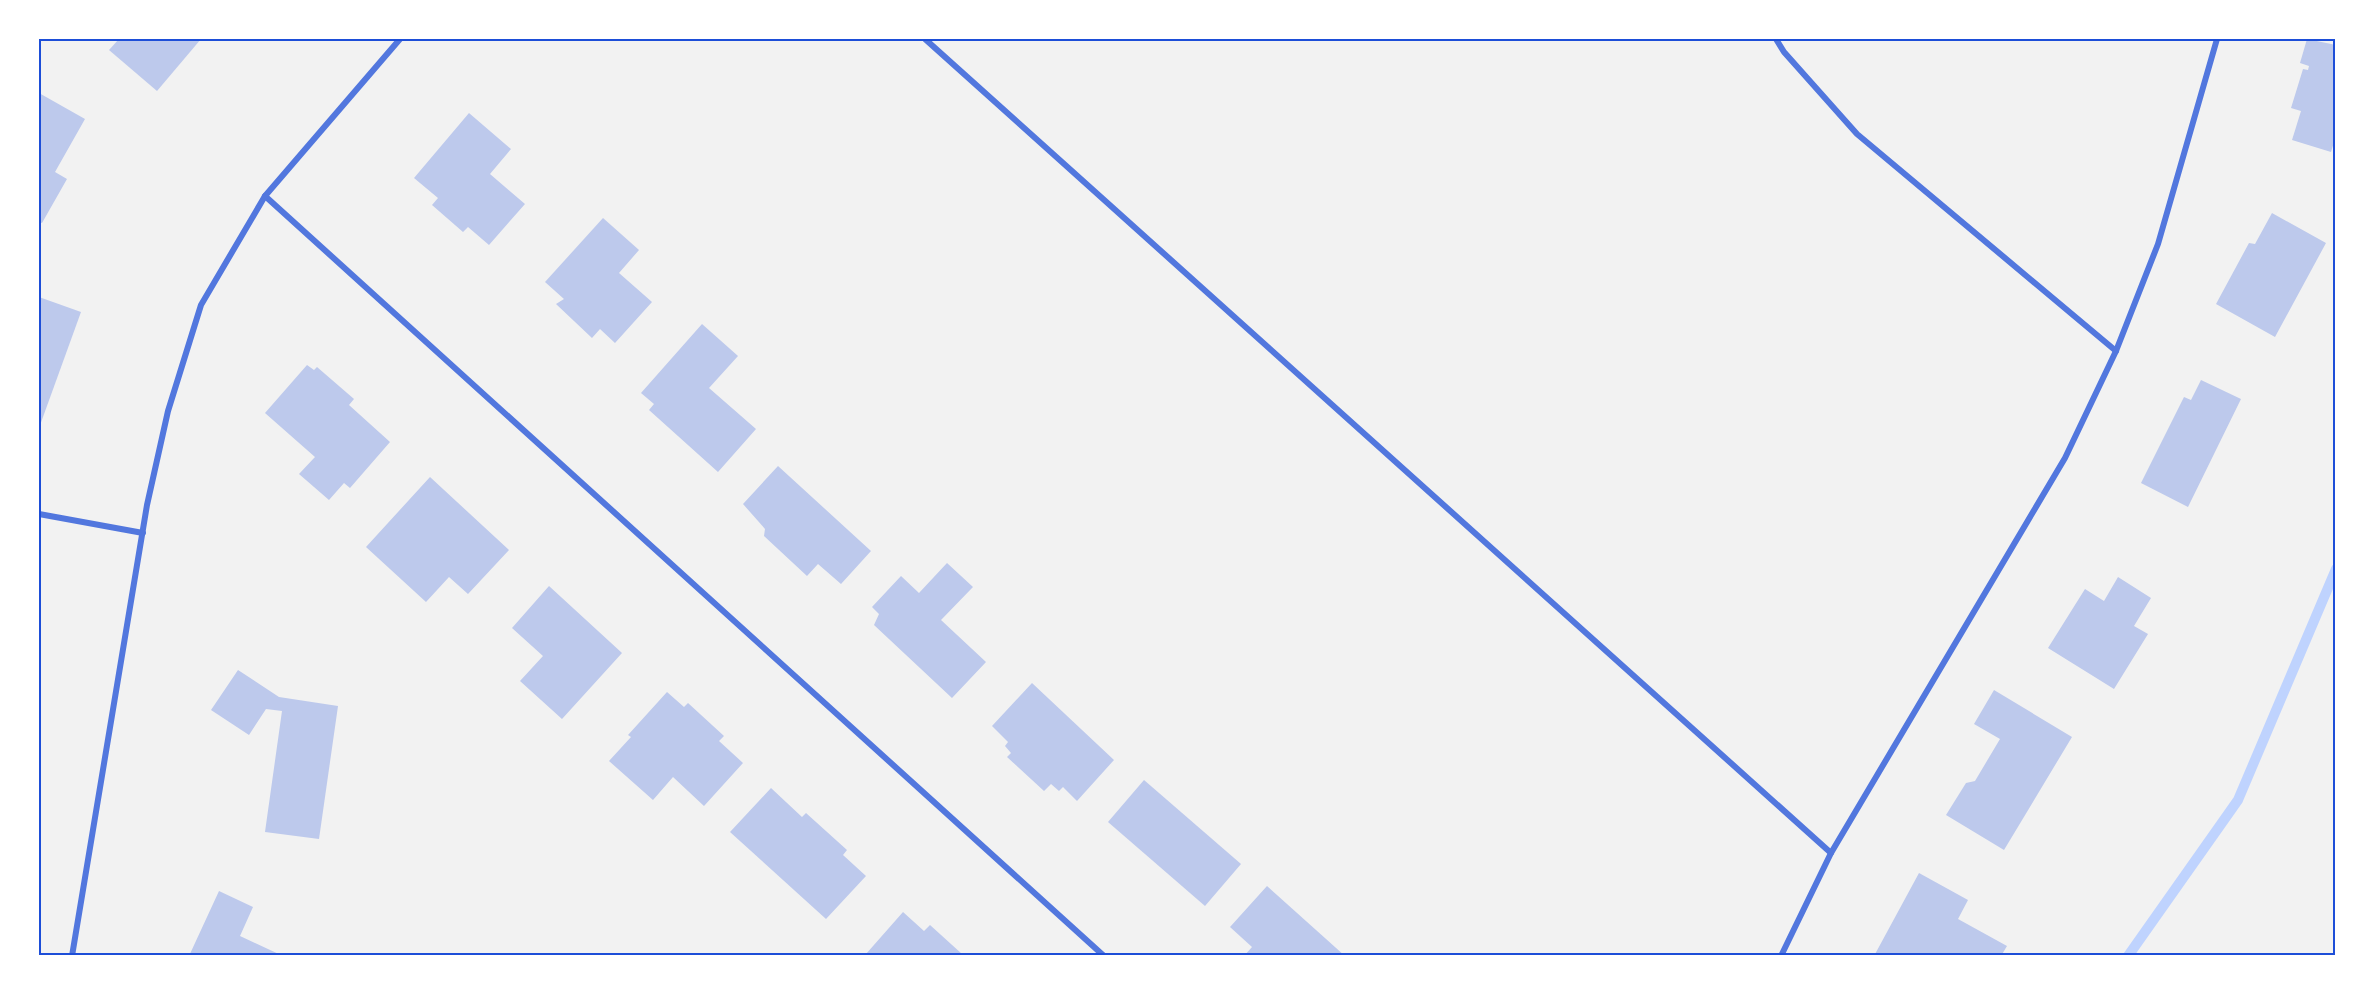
<svg xmlns="http://www.w3.org/2000/svg" width="2375" height="995" font-family="Manrope,sans-serif">
<rect width="100%" height="100%" fill="#f2f2f2"/>
<g fill="none" stroke-linecap="round" stroke-linejoin="round">
<path stroke="#bfd3fe" stroke-width="10" d="M2128,956L2238,800L2336,569"/>
</g>
<g fill="#bdc9ec">
<path d="M119,39H201L157,91L109,50Z"/>
<path d="M2307,39L2336,45V136L2331,152L2292,140L2301,111L2291,108L2303,69L2308,70L2309,66L2300,63Z"/>
<path d="M39,93L85,119L55,172L67,179L42,223L39,222Z"/>
<path d="M469,113L511,149L490,174L525,204L489,245L468,227L463,232L432,205L438,198L414,178Z"/>
<path d="M2272,213L2326,243L2275,337L2216,304L2249,243L2255,244Z"/>
<path d="M603,218L639,250L619,273L652,302L615,343L600,329L592,338L556,304L564,299L545,282Z"/>
<path d="M39,297L81,312L39,428Z"/>
<path d="M702,324L738,356L709,388L756,429L718,472L649,410L654,404L641,393Z"/>
<path d="M307,365L314,370L317,367L354,399L349,405L390,442L350,488L344,483L329,500L299,474L315,457L265,413Z"/>
<path d="M2201,380L2241,399L2188,507L2141,483L2184,397L2191,400Z"/>
<path d="M778,466L871,551L841,584L818,564L807,576L764,536L765,529L743,504Z"/>
<path d="M430,477L509,550L468,594L449,577L426,602L366,547Z"/>
<path d="M947,563L973,587L941,620L986,662L952,698L874,625L879,614L872,607L901,576L919,593Z"/>
<path d="M2118,577L2151,598L2134,626L2148,634L2114,689L2048,648L2085,589L2104,601Z"/>
<path d="M549,586L622,653L562,719L520,681L543,656L512,628Z"/>
<path d="M238,670L279,697L338,706L319,839L265,832L282,711L266,709L249,735L211,710Z"/>
<path d="M1032,683L1114,760L1077,801L1063,787L1059,791L1051,784L1044,791L1007,757L1011,753L1005,746L1008,742L992,726Z"/>
<path d="M1994,690L2072,737L2004,850L1946,815L1966,783L1975,781L2000,739L1974,724Z"/>
<path d="M667,692L684,707L688,703L724,736L719,741L743,763L704,806L673,777L653,800L609,761L631,737L628,735Z"/>
<path d="M1144,780L1241,864L1205,906L1108,822Z"/>
<path d="M771,788L802,817L806,813L847,850L843,855L866,876L826,919L730,832Z"/>
<path d="M1919,873L1968,900L1958,919L2007,946L2001,956H1874Z"/>
<path d="M1267,886L1345,956H1244L1252,947L1230,927Z"/>
<path d="M219,891L253,907L240,936L283,956H189Z"/>
<path d="M903,912L924,931L930,925L962,954L869,956L866,954Z"/>
</g>
<g fill="none" stroke-linecap="round" stroke-linejoin="round">
<g stroke="#5277de" stroke-width="6">
<path d="M925,39L1831,853"/>
<path d="M1776,39L1784,52L1857,134L2116,351"/>
<path d="M265,196L1104,956"/>
<path d="M39,514L143,533"/>
<path d="M72,956L147,505L168,411L201,305L265,196L400,39"/>
<path d="M1781,956L1831,853L2065,458L2116,351L2158,244L2217,39"/>
</g>
</g>
<rect width="2375" height="995" fill="none" stroke="#ffffff" stroke-width="81"/>
<rect x="40" y="40" width="2294" height="914" fill="none" stroke="#1d4ed8" stroke-width="2"/>
</svg>
